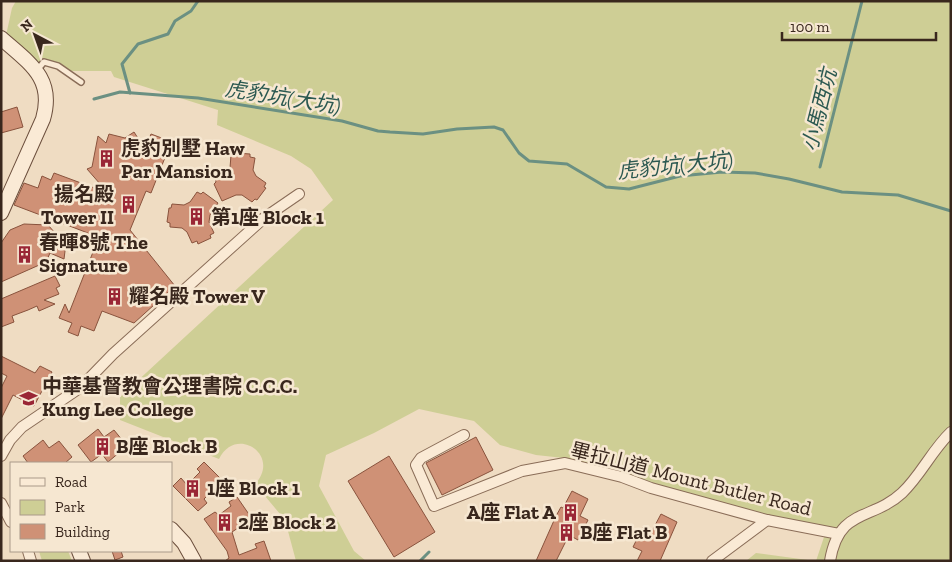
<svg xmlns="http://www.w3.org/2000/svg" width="952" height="562" font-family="'Zilla Slab','Noto Sans TC',serif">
<rect width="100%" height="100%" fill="#efdcc2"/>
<g fill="#cece95">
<path d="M16,1H951V561H816L826,531L704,498L573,459L536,455L500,445L474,421L419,409L374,433L326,455L319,486L354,551L366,561H296L285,520L265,496L254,485C283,456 236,424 219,459L120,420V397L333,200L311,169L291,156L217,125L218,110L114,77L111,71H63L35,63L5,40L12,8Z"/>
<path d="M39,551H68L72,561H42Z"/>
<path d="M756,553L815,561H746Z"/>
</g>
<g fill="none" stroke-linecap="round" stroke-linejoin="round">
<g stroke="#6b9082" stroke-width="3">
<path d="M130,93L122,64L138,44L168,34L175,21L191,11L198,1"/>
<path d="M94,99L120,92L198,98L342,121L378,131L390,132L423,134L457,129L494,127L503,130L519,153L529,161L567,164L606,187L629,189L680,176L722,172L755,173L789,179L842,192L898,195L951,211"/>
<path d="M820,167L862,1"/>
<path d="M420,561L429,552"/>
</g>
</g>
<g fill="#cf9176" stroke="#89533d">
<path d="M17,107L23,127L1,133V112Z"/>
<path d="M134,132L145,149L151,134L167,140L162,154L166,155L151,193L146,191L130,230L175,286L134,323L102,311L94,331L81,326L78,336L68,332L72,323L59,318L65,304L69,313L95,247L84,243L88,233L14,205L24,183L38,188L42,176L51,180L54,173L108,193L87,169L92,167L98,136L106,143L109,134L125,138Z"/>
<path d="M236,153L250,154V157L255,158L253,170L256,176L266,183L264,187L266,188L257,200L255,199L252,202L242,195H236L222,201L214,184L216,182L215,178L226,173L230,168L231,155L235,156Z"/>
<path d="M197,192L201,194L203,192L218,203L210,215L209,222L214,233L210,235L211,238L198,244L197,241L192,243L187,232L182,228L170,227V223L167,222L169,208H171L172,204L184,205L190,202Z"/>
<path d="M24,224L48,225L64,243L65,251L64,259L50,253L46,262L1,282V243L10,230Z"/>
<path d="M55,276L60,286L56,288L59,294L44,300L55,304L39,311L37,306L28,310L12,316L14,322L1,327V299Z"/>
<path d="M1,356L35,373L40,366L52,372L34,406L13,395L1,419V388L7,376L1,373Z"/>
<path d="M98,429L104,437L114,430L127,446L108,462L102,454L91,462L78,445Z"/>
<path d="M476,437L493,470L442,495L426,463Z"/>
<path d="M43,440L49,448L59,441L72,457L65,463H28L23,456Z"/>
<path d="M389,456L435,532L394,557L348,481Z"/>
<path d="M204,462L226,484L219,491L216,487L204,499L207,503L198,511L173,486L181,478L187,485L200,472L197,469Z"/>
<path d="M572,491L588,499L580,516L588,520L578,540L569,535L556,561H536L556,516L561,507L563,508Z"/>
<path d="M237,497L255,523L246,528L244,524L232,532L239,555L257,548L255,544L264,541L271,561H225L229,558L227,551L204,519L215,512L219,515L231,506L229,502Z"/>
<path d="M661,514L677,522L660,561H637L642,551L633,547L643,527L652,531Z"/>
<path d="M112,551H121L123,557L115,560Z"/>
</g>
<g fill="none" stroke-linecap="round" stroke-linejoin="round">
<defs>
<path id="lane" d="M37,70L44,62L58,66L81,82"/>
<g id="street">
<path d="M464,435L421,458L416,465L434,506L522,471L565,463L622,477L651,488L767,520L839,534"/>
<path d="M1,456L10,440L22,427L81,387L113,354L264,218L299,194"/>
<path d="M1,503L11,522"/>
<path d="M28,551L31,561"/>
<path d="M712,561L767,520"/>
<path d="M830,561C839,507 872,521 902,493C921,475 932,450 951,432"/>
</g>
<g id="secondary">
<path d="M1,38C29,63 55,78 43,119L1,213"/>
<path d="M171,529L184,543L194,561"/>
<path d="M79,551L83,561"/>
</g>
</defs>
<use href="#lane" stroke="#8a6d58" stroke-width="8"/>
<use href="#street" stroke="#8a6d58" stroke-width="12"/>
<use href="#secondary" stroke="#6b4e3c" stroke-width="16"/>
<use href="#lane" stroke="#faead5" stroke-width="5"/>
<use href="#street" stroke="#faead5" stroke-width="10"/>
<use href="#secondary" stroke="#faead5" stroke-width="14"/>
</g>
<defs>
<symbol id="building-bare" viewBox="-9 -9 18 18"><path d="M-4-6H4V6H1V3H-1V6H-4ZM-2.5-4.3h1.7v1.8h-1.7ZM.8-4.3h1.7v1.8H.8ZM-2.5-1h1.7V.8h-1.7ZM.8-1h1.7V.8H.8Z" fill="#9a2635" stroke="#f6e7d1" stroke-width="2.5" paint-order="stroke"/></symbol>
<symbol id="school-bare" viewBox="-9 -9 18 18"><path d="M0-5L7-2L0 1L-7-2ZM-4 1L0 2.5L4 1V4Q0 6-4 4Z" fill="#9a2635" stroke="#f6e7d1" stroke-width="2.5" paint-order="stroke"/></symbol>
</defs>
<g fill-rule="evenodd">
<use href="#building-bare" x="94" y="146" width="25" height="25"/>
<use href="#building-bare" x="116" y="192" width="25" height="25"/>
<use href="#building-bare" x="184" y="204" width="25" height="25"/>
<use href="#building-bare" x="12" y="242" width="25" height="25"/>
<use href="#building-bare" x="102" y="284" width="25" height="25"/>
<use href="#school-bare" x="16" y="386" width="25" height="25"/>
<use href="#building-bare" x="90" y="434" width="25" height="25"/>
<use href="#building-bare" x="180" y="476" width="25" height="25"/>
<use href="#building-bare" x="558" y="500" width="25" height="25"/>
<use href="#building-bare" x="212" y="510" width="25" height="25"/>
<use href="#building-bare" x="554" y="520" width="25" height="25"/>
</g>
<g text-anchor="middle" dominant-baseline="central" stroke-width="5" stroke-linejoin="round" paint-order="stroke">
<g font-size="20" font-weight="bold" fill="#39271d" stroke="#f6e7d1" text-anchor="start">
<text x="121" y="148">虎豹別墅 Haw<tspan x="121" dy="23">Par Mansion</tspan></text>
<text x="114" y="194" text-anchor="end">揚名殿<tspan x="114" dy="23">Tower II</tspan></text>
<text x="211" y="217">第1座 Block 1</text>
<text x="39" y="242">春暉8號 The<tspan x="39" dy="23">Signature</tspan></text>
<text x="129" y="296">耀名殿 Tower V</text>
<text x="42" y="386">中華基督教會公理書院 C.C.C.<tspan x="42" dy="23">Kung Lee College</tspan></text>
<text x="116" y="446">B座 Block B</text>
<text x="207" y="488">1座 Block 1</text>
<text x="556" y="512" text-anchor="end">A座 Flat A</text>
<text x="238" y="522">2座 Block 2</text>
<text x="580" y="532">B座 Flat B</text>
</g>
<g font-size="20" fill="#39271d" stroke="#f6e7d1">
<text transform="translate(691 479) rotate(14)">畢拉山道 Mount Butler Road</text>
</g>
<g font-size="21" font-style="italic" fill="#2c5951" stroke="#f6e7d1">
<text transform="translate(283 97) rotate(9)">虎豹坑(大坑)</text>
<text transform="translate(819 110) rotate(-76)">小馬西坑</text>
<text transform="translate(675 165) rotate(-6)">虎豹坑(大坑)</text>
</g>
</g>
<rect width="952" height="562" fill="none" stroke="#39271d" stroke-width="5"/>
<rect x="10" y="462" width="162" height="90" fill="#f6e7d1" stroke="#aa9a89"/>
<rect x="20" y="478" width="25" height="8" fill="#faead5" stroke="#aa9a89"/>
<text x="55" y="487" font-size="15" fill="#39271d">Road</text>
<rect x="20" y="500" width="25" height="15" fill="#cece95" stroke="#aa9a89"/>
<text x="55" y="512" font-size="15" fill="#39271d">Park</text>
<rect x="20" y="524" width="25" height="15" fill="#cf9176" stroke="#aa9a89"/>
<text x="55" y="537" font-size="15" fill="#39271d">Building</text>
<g transform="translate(35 35) rotate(319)" stroke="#f6e7d1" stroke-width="4" paint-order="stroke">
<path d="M0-4L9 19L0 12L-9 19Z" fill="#39271d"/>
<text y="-8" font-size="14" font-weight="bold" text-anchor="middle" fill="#39271d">N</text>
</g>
<path d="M782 32v8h154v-8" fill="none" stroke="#39271d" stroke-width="2.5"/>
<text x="790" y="32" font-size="15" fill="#39271d" stroke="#f6e7d1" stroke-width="4" paint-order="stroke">100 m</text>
</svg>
